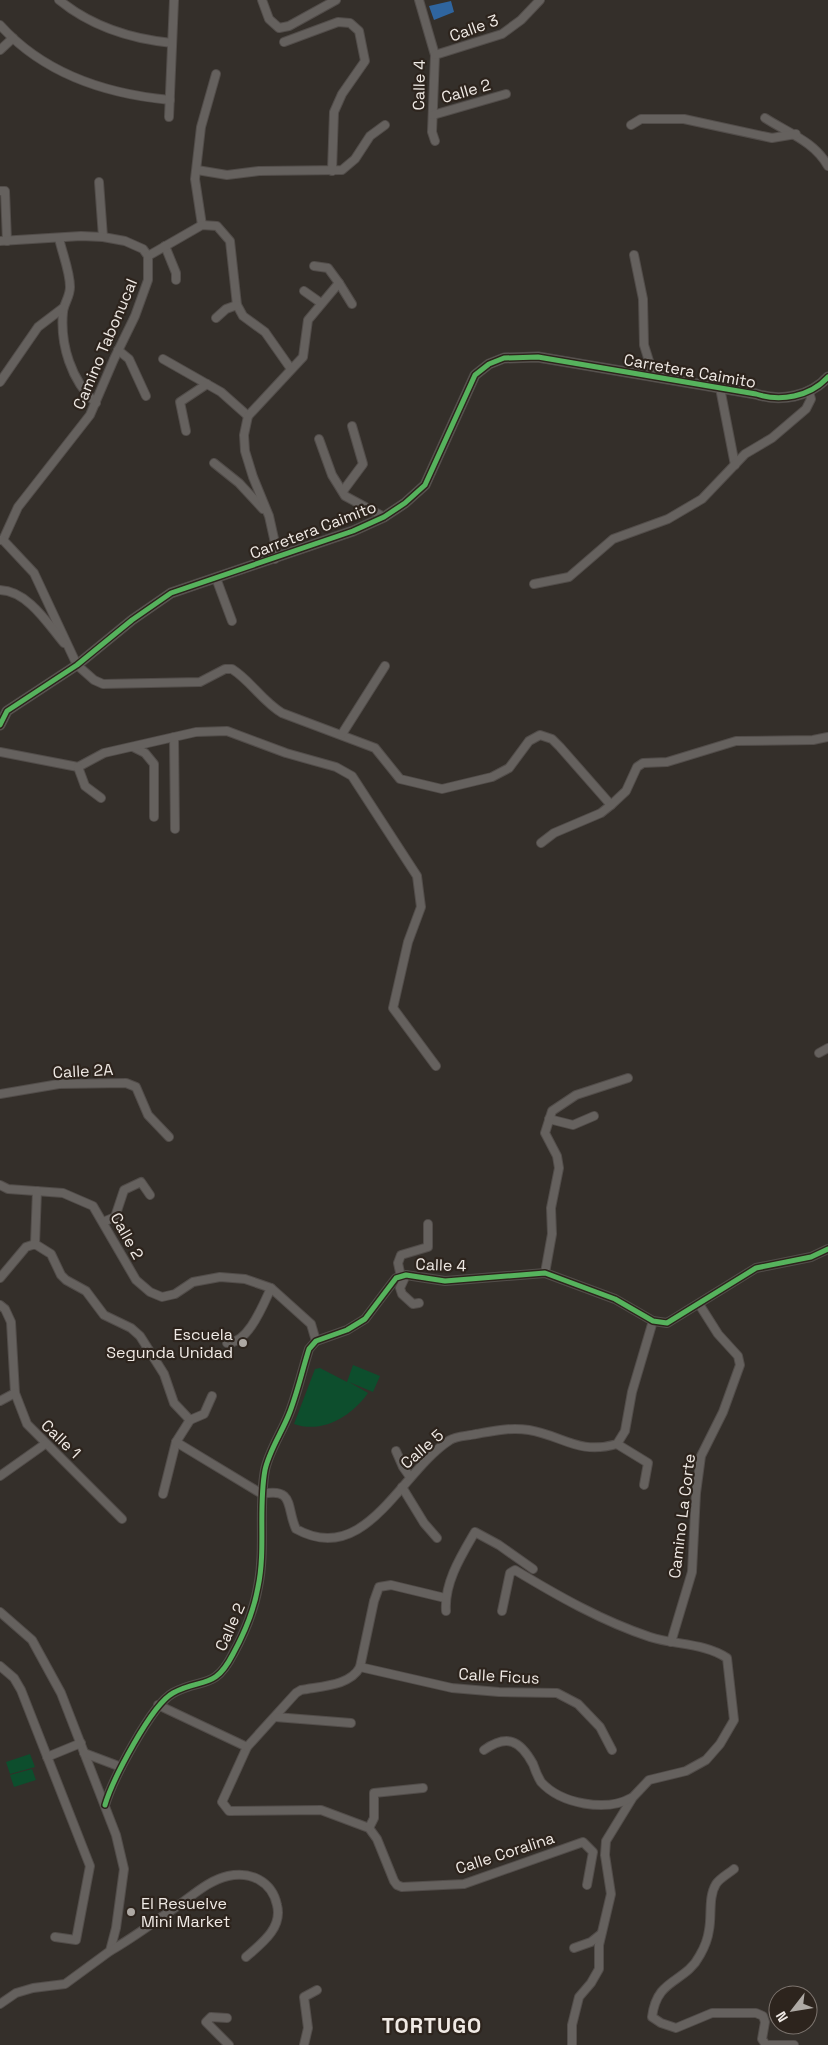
<svg xmlns="http://www.w3.org/2000/svg" width="828" height="2045" font-family="'Space Grotesk',sans-serif">
<rect width="100%" height="100%" fill="#342f2a"/>
<g fill="#0d4e2d">
<path d="M353,1365L380,1376L373,1392L349,1382L368,1393C352,1416 323,1434 294,1424L315,1369L320,1368L347,1382Z"/>
<path d="M30,1754L35,1767L10,1774L6,1762Z"/>
<path d="M32,1769L36,1780L14,1787L10,1775Z"/>
</g>
<path fill="#2f659f" d="M451,1L454,12L434,20L429,6Z"/>
<g fill="none" stroke-linecap="round" stroke-linejoin="round">
<defs>
<g id="minor">
<path d="M59,0C92,27 131,39 172,43"/>
<path d="M262,0L269,19L279,28L289,26L336,0"/>
<path d="M419,0L435,55L432,132L435,141"/>
<path d="M0,25C44,74 106,94 170,100"/>
<path d="M284,42L338,22L350,23L359,31L365,61L342,94L334,112L332,171"/>
<path d="M0,50L13,38"/>
<path d="M435,55L502,34L521,20L540,0"/>
<path d="M433,115L506,94"/>
<path d="M169,117L174,0"/>
<path d="M765,118C788,133 814,141 828,166"/>
<path d="M631,125L641,119H684L772,138L796,134"/>
<path d="M197,170L227,175L259,171L342,170L355,159L370,136L385,125"/>
<path d="M99,182L103,237"/>
<path d="M0,191H5L7,241"/>
<path d="M202,225L195,179L201,127L216,74"/>
<path d="M59,238C62,253 70,271 70,287C70,297 64,303 63,312C60,344 71,381 96,403"/>
<path d="M0,241L81,236L103,237L125,241L143,249L148,256V280L135,316L114,359L90,415L18,507L3,540"/>
<path d="M165,246L176,273V280"/>
<path d="M634,255L643,299L644,345L654,377"/>
<path d="M148,256L202,225L217,226L230,241L237,305L243,316L265,332L291,369"/>
<path d="M339,283L352,304"/>
<path d="M304,291L321,303"/>
<path d="M216,318L226,309L237,305"/>
<path d="M118,350L129,359L146,396"/>
<path d="M163,359L221,392L248,416"/>
<path d="M0,382L38,327L63,308"/>
<path d="M720,388L735,465"/>
<path d="M186,431L180,402L207,384"/>
<path d="M319,439L332,475L345,496L384,517"/>
<path d="M214,463L239,483L263,509"/>
<path d="M343,491L363,464L352,426"/>
<path d="M0,540H3L34,573L77,665L94,680L103,684L200,682L225,669H232C251,681 262,701 282,713L375,748L400,779L442,789L492,777L509,768L529,741L540,735L552,739L560,747L611,805"/>
<path d="M275,559L277,552L269,516L253,477L245,451L244,435L248,416L303,357L308,320L339,283L328,268L314,266"/>
<path d="M216,578L232,621"/>
<path d="M534,584L569,577L613,539L668,519L702,499L745,454L772,438L806,409L811,399L809,392"/>
<path d="M0,590C28,591 48,624 64,643"/>
<path d="M342,734L385,666"/>
<path d="M174,737L175,829"/>
<path d="M133,747L145,753L154,764V817"/>
<path d="M0,752L78,767L104,753L196,732L227,731L286,753L336,767L352,776L417,876L421,907L408,942L393,1008L436,1066"/>
<path d="M78,767L85,786L101,798"/>
<path d="M541,843L554,833L601,813L611,805L626,791L637,767L643,763L667,762L736,741L813,740L828,737"/>
<path d="M819,1053L828,1048"/>
<path d="M0,1094L59,1084L126,1083L136,1087L148,1115L169,1137"/>
<path d="M549,1119L573,1125L594,1116"/>
<path d="M0,1185L8,1189L63,1193L93,1206L136,1280L150,1292L162,1297L175,1294L193,1282L220,1277L245,1279L271,1288L311,1324L316,1341"/>
<path d="M103,1222L115,1217L124,1190L141,1182L150,1195"/>
<path d="M35,1244L37,1191"/>
<path d="M545,1273L552,1234L551,1208L559,1168L557,1156L545,1133L552,1111L576,1095L628,1078"/>
<path d="M406,1275L400,1288L402,1294L413,1304L419,1303"/>
<path d="M401,1277L398,1263L401,1255L428,1247V1224"/>
<path d="M0,1278L26,1247L35,1244L51,1254L61,1275L66,1280L86,1291L104,1315L131,1328L140,1336L164,1374L174,1403L190,1420L176,1442L163,1494"/>
<path d="M0,1305L5,1309L11,1322L15,1393L27,1424L122,1519"/>
<path d="M227,1343C248,1344 263,1305 271,1288"/>
<path d="M0,1401L15,1393"/>
<path d="M190,1420L204,1414L212,1396"/>
<path d="M176,1442L262,1494C295,1487 286,1508 296,1529C366,1568 401,1471 450,1440C456,1436 468,1436 476,1434C493,1431 510,1427 529,1430C564,1436 578,1455 617,1444L625,1431L632,1392L653,1321"/>
<path d="M617,1444L648,1463L644,1485"/>
<path d="M396,1451L403,1467L410,1477"/>
<path d="M0,1476L45,1444"/>
<path d="M402,1487L424,1523L437,1538"/>
<path d="M445,1598L391,1585L379,1587L374,1601L360,1667C350,1686 321,1686 301,1690L296,1693L247,1747L222,1802L229,1811L321,1810L369,1828L377,1839L394,1881L397,1885L402,1887L464,1884L583,1842L593,1852L587,1885"/>
<path d="M446,1611C444,1583 461,1556 475,1532L499,1545L533,1569"/>
<path d="M502,1611L510,1573L515,1570C558,1596 602,1621 650,1637C675,1645 705,1643 727,1658L734,1720L720,1744L706,1760L686,1771L649,1780L633,1797L606,1841L605,1855L611,1894L599,1945V1969L591,1983L579,1997L572,2025V2045"/>
<path d="M0,1612L32,1640L61,1693L116,1835L124,1869L116,1928L110,1951L65,1984L33,1988L16,1993L0,2004"/>
<path d="M671,1642L692,1572L696,1493L701,1456L723,1412L740,1365L738,1356L718,1334L699,1304"/>
<path d="M0,1666L14,1678L21,1690L90,1866L76,1940L55,1937"/>
<path d="M360,1667L452,1688L499,1692L557,1693L578,1704L600,1727L612,1750"/>
<path d="M158,1705L247,1747"/>
<path d="M275,1717L351,1723"/>
<path d="M484,1750C507,1734 520,1740 533,1764C535,1770 538,1777 541,1782C561,1804 606,1812 631,1798"/>
<path d="M84,1753L121,1767"/>
<path d="M47,1757L81,1743"/>
<path d="M105,1805C112,1781 151,1705 173,1693C202,1677 214,1691 233,1654C244,1634 254,1610 258,1587C266,1549 258,1508 265,1470C269,1451 282,1432 289,1414C297,1394 302,1371 309,1349L316,1341L347,1330L365,1319L396,1278L406,1275L445,1281L545,1273L615,1299L653,1321L667,1323L756,1268L811,1257L828,1249"/>
<path d="M369,1828L374,1818V1793L423,1788"/>
<path d="M734,1869C728,1874 720,1878 716,1884C708,1897 712,1916 709,1930C708,1938 704,1948 700,1955C685,1984 657,1977 652,2017L661,2023L676,2028L712,2013H756L763,2016L765,2022L762,2039L766,2045H794"/>
<path d="M574,1948L591,1942L601,1934"/>
<path d="M110,1951C133,1938 154,1922 176,1907C192,1896 209,1880 228,1876C250,1871 272,1881 277,1905C283,1928 261,1944 246,1957"/>
<path d="M227,2018L211,2017L206,2022L229,2045"/>
<path d="M304,2045L308,2028L304,1997L317,1990"/>
</g>
<path id="tertiary" d="M0,725L7,711L77,665L132,620L171,593L353,531L384,517L405,503L425,485L475,375L489,364L504,358L538,357L756,394C780,402 810,397 828,377"/>
</defs>
<use href="#minor" stroke="#524d4a" stroke-width="10"/>
<use href="#tertiary" stroke="#524d4a" stroke-width="11"/>
<use href="#minor" stroke="#65615e" stroke-width="8"/>
<use href="#tertiary" stroke="#65615e" stroke-width="9"/>
<defs>
<g id="cycleway">
<path d="M0,725L7,711L77,665L132,620L171,593L353,531L384,517L405,503L425,485L475,375L489,364L504,358L538,357L756,394C780,402 810,397 828,377"/>
<path d="M105,1805C112,1781 151,1705 173,1693C202,1677 214,1691 233,1654C244,1634 254,1610 258,1587C266,1549 258,1508 265,1470C269,1451 282,1432 289,1414C297,1394 302,1371 309,1349L316,1341L347,1330L365,1319L396,1278L406,1275L445,1281L545,1273L615,1299L653,1321L667,1323L756,1268L811,1257L828,1249"/>
</g>
</defs>
<use href="#cycleway" stroke="#2d241d" stroke-width="8"/>
<use href="#cycleway" stroke="#56b35d" stroke-width="5"/>
</g>
<g fill="#aea9a4" stroke="#2d241d" stroke-width="2">
<circle cx="243" cy="1343" r="5"/>
<circle cx="131" cy="1912" r="5"/>
</g>
<g text-anchor="middle" dominant-baseline="central" stroke-width="4.5" stroke-linejoin="round" paint-order="stroke">
<g font-size="16" fill="#f0eae5" stroke="#2d241d">
<text transform="translate(474 28) rotate(-20)">Calle 3</text>
<text transform="translate(419 85) rotate(-89)">Calle 4</text>
<text transform="translate(466 91) rotate(-16)">Calle 2</text>
<text transform="translate(105 344) rotate(-67)">Camino Tabonucal</text>
<text transform="translate(690 371) rotate(10)">Carretera Caimito</text>
<text transform="translate(313 530) rotate(-21)">Carretera Caimito</text>
<text transform="translate(83 1071) rotate(-3)">Calle 2A</text>
<text transform="translate(127 1236) rotate(61)">Calle 2</text>
<text transform="translate(441 1265) rotate(2)">Calle 4</text>
<text transform="translate(61 1439) rotate(44)">Calle 1</text>
<text transform="translate(422 1449) rotate(-41)">Calle 5</text>
<text transform="translate(682 1516) rotate(-83)">Camino La Corte</text>
<text transform="translate(230 1627) rotate(-66)">Calle 2</text>
<text transform="translate(499 1676) rotate(3)">Calle Ficus</text>
<text transform="translate(505 1853) rotate(-18)">Calle Coralina</text>
</g>
<g font-size="16" fill="#f0eae5" stroke="#2d241d" text-anchor="end">
<text x="233" y="1334">Escuela<tspan x="233" dy="18">Segunda Unidad</tspan></text>
<text x="141" y="1903" text-anchor="start">El Resuelve<tspan x="141" dy="18">Mini Market</tspan></text>
</g>
<g font-size="21" font-weight="bold" letter-spacing="1" fill="#f0eae5" stroke="#2d241d">
<text x="432" y="2025">TORTUGO</text>
</g>
</g>
<g transform="translate(793 2010) rotate(239)"><circle r="24" fill="#2d241d" stroke="#7b736d"/>
<path d="M0-4L9 19L0 12L-9 19Z" fill="#aea9a4"/>
<text y="-8" font-size="14" font-weight="bold" text-anchor="middle" fill="#f0eae5">N</text>
</g>
</svg>
